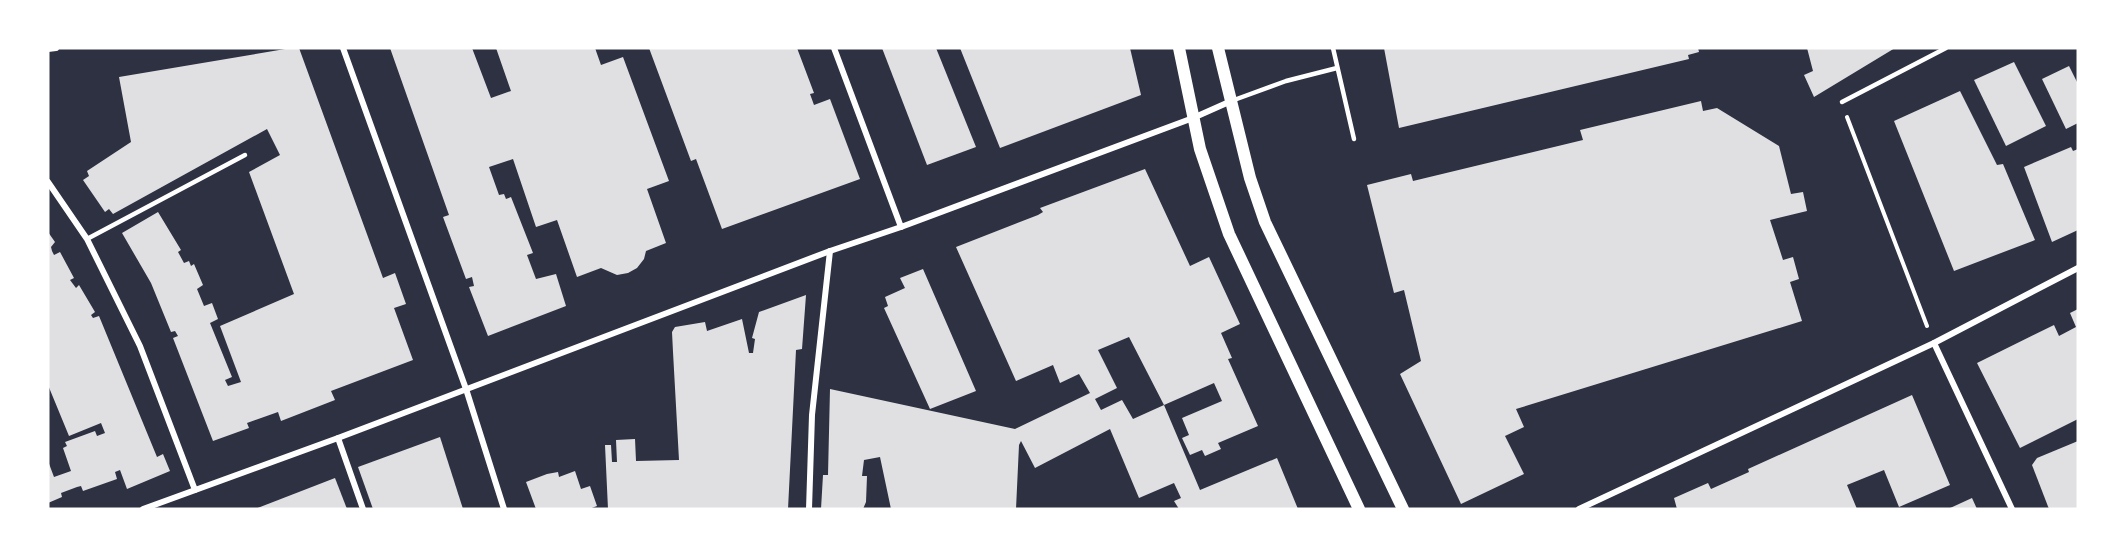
<svg xmlns="http://www.w3.org/2000/svg" width="2126" height="557" font-family="'Sofia Sans Condensed',sans-serif">
<rect width="100%" height="100%" fill="#2d3142"/>
<g fill="#e0e0e3">
<path d="M291,48H299L383,278L395,273L406,304L394,308L413,360L331,391L335,400L281,421L278,412L247,423L249,428L213,441L173,338L178,336L175,331L171,332L151,283L122,233L158,212L181,250L178,252L184,263L189,261L191,266L194,264L203,285L197,289L204,306L212,303L218,319L210,323L232,377L225,380L228,386L241,382L220,326L294,294L249,172L280,155L267,129L113,214L109,209L105,212L83,180L89,176L87,171L131,142L119,77Z"/>
<path d="M390,48H472L491,98L511,91L496,48H595L601,65L623,57L669,181L647,189L666,243L646,251L644,259L637,268L628,273L617,275L601,268L577,277L557,220L536,227L513,159L489,167L499,195L504,194L506,199L511,197L533,253L527,255L536,279L556,274L566,306L488,336L469,287L474,286L472,277L466,279L443,217L449,215Z"/>
<path d="M649,48H797L814,93L810,94L814,105L830,99L860,179L722,229L696,159L691,161Z"/>
<path d="M882,48H936L976,147L927,165Z"/>
<path d="M960,48H1130L1141,95L1000,148Z"/>
<path d="M1384,48H1698L1699,52L1688,55L1689,59L1399,128Z"/>
<path d="M1807,48H1895L1814,97L1804,75L1813,71Z"/>
<path d="M2014,62L2046,126L2006,146L1974,80Z"/>
<path d="M2069,66L2078,84V123L2066,129L2042,79Z"/>
<path d="M1960,91L1997,165L2003,164L2035,240L1954,271L1894,121Z"/>
<path d="M1701,101L1703,111L1717,108L1779,146L1791,194L1803,192L1807,211L1770,220L1783,260L1793,257L1799,279L1790,282L1802,321L1516,409L1524,427L1505,436L1524,474L1461,504L1400,374L1421,361L1404,290L1394,293L1367,185L1411,174L1413,181L1583,140L1580,130Z"/>
<path d="M2071,147L2073,151L2078,149V230L2052,242L2024,167Z"/>
<path d="M1145,169L1190,266L1209,257L1240,324L1221,333L1232,358L1228,359L1258,426L1218,443L1221,449L1205,456L1202,450L1190,455L1182,438L1189,435L1182,418L1222,401L1214,383L1164,405L1129,337L1098,350L1117,388L1095,399L1101,410L1122,400L1133,419L1164,405L1200,490L1277,458L1298,509H1179L1174,501L1181,498L1174,483L1139,498L1110,429L1035,468L1021,441L1019,445L1016,509H891L880,457L864,460L862,476H867L866,502L863,509H821L823,475H828L830,389L1015,429L1090,393L1079,374L1060,383L1053,365L1016,381L956,247L1038,215L1043,212L1040,208Z"/>
<path d="M48,232L55,242L51,247L52,251L54,255L60,252L74,278L70,280L76,288L79,285L95,312L91,315L93,318L99,316L157,457L163,454L170,471L127,489L120,470L115,472L117,479L83,491L81,486L77,487L61,493L62,497L48,503V461L54,477L71,471L63,448L67,446L65,442L95,431L97,436L105,433L101,423L69,436L48,385Z"/>
<path d="M923,269L976,391L930,409L884,308L888,306L885,297L905,288L900,278Z"/>
<path d="M806,295L802,349L796,350L788,509H608L605,445H611L612,462H617L616,440L635,439L636,461L679,460L673,352L672,332L675,327L705,322L707,331L742,319L749,353H753L755,339L752,338L759,312Z"/>
<path d="M2078,309V419L2020,448L1977,363L2054,325L2059,336L2076,327L2070,313Z"/>
<path d="M1912,395L1950,485L1899,507L1884,470L1847,485L1857,509H1677L1674,498L1708,483L1711,489L1749,472L1748,469Z"/>
<path d="M440,437L463,509H373L358,467Z"/>
<path d="M2078,441V509H2049L2032,465L2037,458Z"/>
<path d="M575,471L581,489L590,486L597,506L589,509H536L526,482L547,474L558,472L559,477Z"/>
<path d="M335,478L347,509H255Z"/>
<path d="M1972,498L1977,509H1948Z"/>
</g>
<g fill="none" stroke-linecap="round" stroke-linejoin="round">
<path stroke="#fff" stroke-width="4" d="M1847,117L1927,326"/>
<g stroke="#fff" stroke-width="4.5">
<path d="M1333,48L1354,139"/>
<path d="M1234,100L1286,81L1337,68"/>
<path d="M1842,102L1946,48"/>
<path d="M87,239L245,155"/>
</g>
<g stroke="#fff" stroke-width="6">
<path d="M343,48L466,389L504,509"/>
<path d="M834,48L901,227"/>
<path d="M48,49L56,48"/>
<path d="M48,182L87,239L140,346L195,490"/>
<path d="M1934,343L2012,509"/>
<path d="M338,438L363,509"/>
<path d="M143,509L338,438L830,251L901,227L1193,118L1229,102"/>
<path d="M809,509L812,415L830,251"/>
<path d="M1579,509L1934,343L2078,268"/>
</g>
<g stroke="#fff" stroke-width="12">
<path d="M1179,48L1200,149L1229,234L1359,509"/>
<path d="M1218,48L1250,178L1265,222L1403,509"/>
</g>
</g>
<rect width="2126" height="557" fill="none" stroke="#ffffff" stroke-width="99"/>
</svg>
